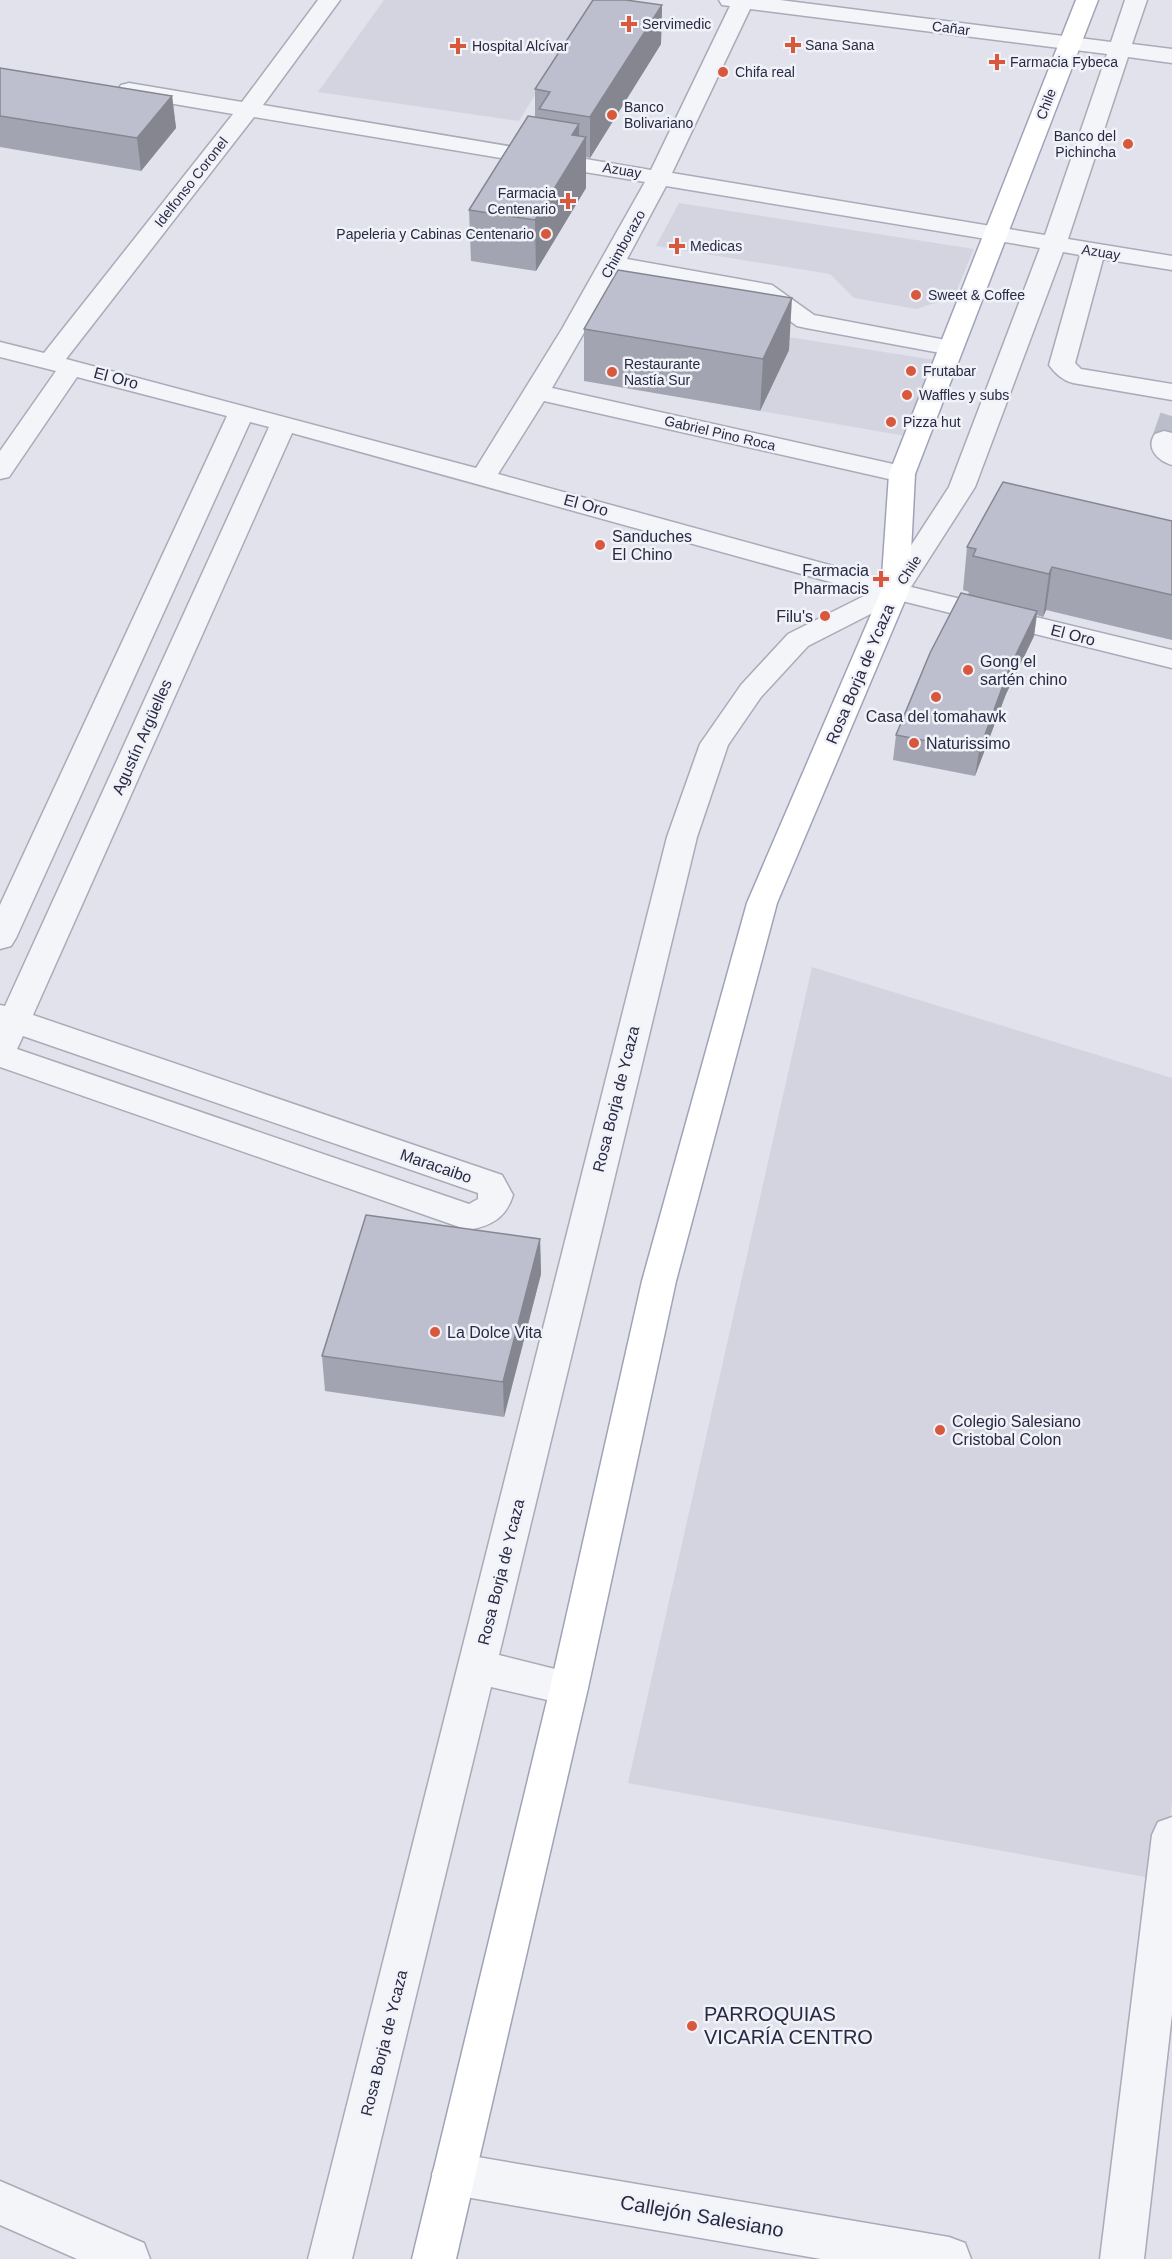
<svg xmlns="http://www.w3.org/2000/svg" width="1172" height="2259" font-family="Arial,sans-serif">
<rect width="100%" height="100%" fill="#e1e2eb"/>
<g fill="#d3d4e0">
<path d="M384,0H593L519,121L318,92Z"/>
<path d="M679,203L974,249L954,297L916,309L854,298L830,274L656,246Z"/>
<path d="M782,336L935,360L906,436L760,411L784,361Z"/>
<path d="M812,967L1172,1078V1801L1162,1880L628,1783Z"/>
</g>
<g fill="none" stroke-linecap="round" stroke-linejoin="round">
<path stroke="#bcbdca" stroke-width="24" stroke-dasharray="24 12" stroke-linecap="butt" d="M1164,439L1172,416"/>
<defs>
<g id="minor">
<path d="M318,0H340L263,105L651,170L730,6L722,5L719,0H780L1111,42L1125,0H1147L1132,44L1172,49V63L1128,57L1068,239L1172,256V270L1103,259L1075,363L1081,369L1172,384V400L1073,383C1062,380 1056,374 1049,365L1080,255L1063,252L975,487L911,587L1172,650V668L898,600L808,646L761,697L728,745L697,837L499,1655L583,1676L588,1688L583,1700L569,1705L491,1687L352,2259H308L667,837L700,744L741,685L788,634L870,593L292,433L33,1015L502,1175L513,1195C506,1218 491,1226 468,1230L0,1067V1005L5,1006L269,427L250,422L16,938L11,946L0,949V905L227,416L77,377L9,477L0,479V451L56,371L0,357V342L44,353L233,114L121,95L118,90L121,85L129,83L242,102ZM750,9L1107,54L1045,235L672,173ZM254,117L645,182L562,329L476,468L66,359ZM666,186L1040,248L949,487L888,581L498,474L544,401L902,482L911,480L915,474L911,468L902,466L552,388L619,272L756,296L797,326L806,328L951,355L960,353L963,348L960,343L951,341L814,315L772,285L627,259ZM23,1036L478,1193V1199L469,1204L17,1049Z"/>
<path d="M1164,431L1172,433V465C1158,461 1145,448 1155,434Z"/>
<path d="M1172,1817V2014L1144,2259H1100L1152,1835L1158,1822Z"/>
<path d="M454,2153L949,2237L965,2243L971,2259H821L454,2195L438,2189L432,2174L438,2159Z"/>
<path d="M0,2181L144,2243L150,2259H77L0,2225Z"/>
</g>
<path id="major" d="M1076,0H1098L915,474L909,591L777,903L676,1281L588,1688L456,2259H412L550,1688L642,1281L747,903L881,591L889,474Z"/>
</defs>
<use href="#minor" stroke="#aaaab9" stroke-width="3"/>
<use href="#major" stroke="#a0a2b8" stroke-width="3"/>
<use href="#minor" fill="#f4f5f9" fill-rule="evenodd"/>
<use href="#major" fill="#fff" fill-rule="evenodd"/>
</g>
<g fill="#a3a4b1">
<path d="M662,5L661,44L590,158L586,157V188L536,271L471,261L469,210L535,117V89Z"/>
<path d="M0,68L172,96L176,128L141,171L0,147Z"/>
<path d="M584,329L789,350L760,411L584,381Z"/>
<path d="M1172,521V640L1046,610L1043,617L1037,615L1034,636L1006,694L975,776L893,760L896,735L968,594L969,592L963,590L967,547Z"/>
<path d="M540,1239L541,1274L504,1417L325,1391L322,1356Z"/>
</g>
<g fill="#858690">
<path d="M662,5L661,44L590,158V117Z"/>
<path d="M172,96L176,128L141,171L137,138Z"/>
<path d="M579,124V149L586,137V188L536,271L535,220L572,135Z"/>
<path d="M792,298L789,350L760,411L763,359Z"/>
<path d="M1052,567L1046,610L1043,617L1049,574Z"/>
<path d="M1037,611L1034,636L1006,694L975,776L979,751L1009,669Z"/>
<path d="M540,1239L541,1274L504,1417L503,1382Z"/>
</g>
<g fill="#bebfce" stroke="#858690" stroke-width="1.5">
<path d="M593,0H626L662,5L590,117L539,109L550,92L535,89Z"/>
<path d="M0,68L172,96L137,138L0,116Z"/>
<path d="M528,116L579,124L572,135L586,137L535,220L469,210Z"/>
<path d="M618,270L792,298L763,359L584,329Z"/>
<path d="M1003,482L1172,521V595L1052,567L1049,574L973,556L976,549L967,547Z"/>
<path d="M961,593L1037,611L1009,669L979,751L896,735L930,653Z"/>
<path d="M366,1215L540,1239L503,1382L322,1356Z"/>
</g>
<g fill="#d8583e" stroke="#f1f2f8" stroke-width="2">
<path d="M626 15h6v6h6v6h-6v6h-6v-6h-6v-6h6z"/>
<path d="M790 36h6v6h6v6h-6v6h-6v-6h-6v-6h6z"/>
<path d="M455 37h6v6h6v6h-6v6h-6v-6h-6v-6h6z"/>
<path d="M994 53h6v6h6v6h-6v6h-6v-6h-6v-6h6z"/>
<circle cx="723" cy="72" r="6"/>
<circle cx="612" cy="115" r="6"/>
<circle cx="1128" cy="144" r="6"/>
<path d="M565 192h6v6h6v6h-6v6h-6v-6h-6v-6h6z"/>
<circle cx="546" cy="234" r="6"/>
<path d="M674 237h6v6h6v6h-6v6h-6v-6h-6v-6h6z"/>
<circle cx="916" cy="295" r="6"/>
<circle cx="911" cy="371" r="6"/>
<circle cx="612" cy="372" r="6"/>
<circle cx="907" cy="395" r="6"/>
<circle cx="891" cy="422" r="6"/>
<circle cx="600" cy="545" r="6"/>
<path d="M878 570h6v6h6v6h-6v6h-6v-6h-6v-6h6z"/>
<circle cx="825" cy="616" r="6"/>
<circle cx="968" cy="670" r="6"/>
<circle cx="936" cy="697" r="6"/>
<circle cx="914" cy="743" r="6"/>
<circle cx="435" cy="1332" r="6"/>
<circle cx="940" cy="1430" r="6"/>
<circle cx="692" cy="2026" r="6"/>
</g>
<g text-anchor="middle" dominant-baseline="central" stroke-width="5" stroke-linejoin="round" paint-order="stroke">
<g font-size="14" fill="#282944" stroke="#f1f2f8" text-anchor="start">
<text x="642" y="24">Servimedic</text>
<text x="805" y="45">Sana Sana</text>
<text x="472" y="46">Hospital Alcívar</text>
<text x="1010" y="62">Farmacia Fybeca</text>
<text x="735" y="72">Chifa real</text>
<text x="624" y="107">Banco<tspan x="624" dy="16">Bolivariano</tspan></text>
<text x="1116" y="136" text-anchor="end">Banco del<tspan x="1116" dy="16">Pichincha</tspan></text>
<text x="556" y="193" text-anchor="end">Farmacia<tspan x="556" dy="16">Centenario</tspan></text>
<text x="534" y="234" text-anchor="end">Papeleria y Cabinas Centenario</text>
<text x="690" y="246">Medicas</text>
<text x="928" y="295">Sweet &amp; Coffee</text>
<text x="624" y="364">Restaurante<tspan x="624" dy="16">Nastía Sur</tspan></text>
<text x="923" y="371">Frutabar</text>
<text x="919" y="395">Waffles y subs</text>
<text x="903" y="422">Pizza hut</text>
</g>
<g font-size="14" fill="#282944" stroke="#f1f2f8">
<text transform="translate(951 28) rotate(7)">Cañar</text>
<text transform="translate(1046 104) rotate(-69)">Chile</text>
<text transform="translate(622 170) rotate(9)">Azuay</text>
<text transform="translate(191 182) rotate(-52)">Idelfonso Coronel</text>
<text transform="translate(623 244) rotate(-61)">Chimborazo</text>
<text transform="translate(1101 252) rotate(9)">Azuay</text>
<text transform="translate(720 433) rotate(13)">Gabriel Pino Roca</text>
<text transform="translate(909 570) rotate(-57)">Chile</text>
</g>
<g font-size="16" fill="#282944" stroke="#f1f2f8">
<text transform="translate(116 378) rotate(15)">El Oro</text>
<text transform="translate(586 505) rotate(15)">El Oro</text>
<text transform="translate(1073 635) rotate(14)">El Oro</text>
<text transform="translate(860 674) rotate(-67)">Rosa Borja de Ycaza</text>
<text transform="translate(142 737) rotate(-66)">Agustín Argüelles</text>
<text transform="translate(616 1099) rotate(-76)">Rosa Borja de Ycaza</text>
<text transform="translate(436 1166) rotate(19)">Maracaibo</text>
<text transform="translate(501 1572) rotate(-76)">Rosa Borja de Ycaza</text>
<text transform="translate(384 2043) rotate(-76)">Rosa Borja de Ycaza</text>
</g>
<g font-size="16" fill="#282944" stroke="#f1f2f8" text-anchor="start">
<text x="612" y="536">Sanduches<tspan x="612" dy="18">El Chino</tspan></text>
<text x="869" y="570" text-anchor="end">Farmacia<tspan x="869" dy="18">Pharmacis</tspan></text>
<text x="813" y="616" text-anchor="end">Filu's</text>
<text x="980" y="661">Gong el<tspan x="980" dy="18">sartén chino</tspan></text>
<text x="936" y="716" text-anchor="middle">Casa del tomahawk</text>
<text x="926" y="743">Naturissimo</text>
<text x="447" y="1332">La Dolce Vita</text>
<text x="952" y="1421">Colegio Salesiano<tspan x="952" dy="18">Cristobal Colon</tspan></text>
</g>
<g font-size="20" fill="#282944" stroke="#f1f2f8" text-anchor="start">
<text x="704" y="2014">PARROQUIAS<tspan x="704" dy="23">VICARÍA CENTRO</tspan></text>
</g>
<g font-size="20" fill="#282944" stroke="#f1f2f8">
<text transform="translate(702 2216) rotate(10)">Callejón Salesiano</text>
</g>
</g>
</svg>
